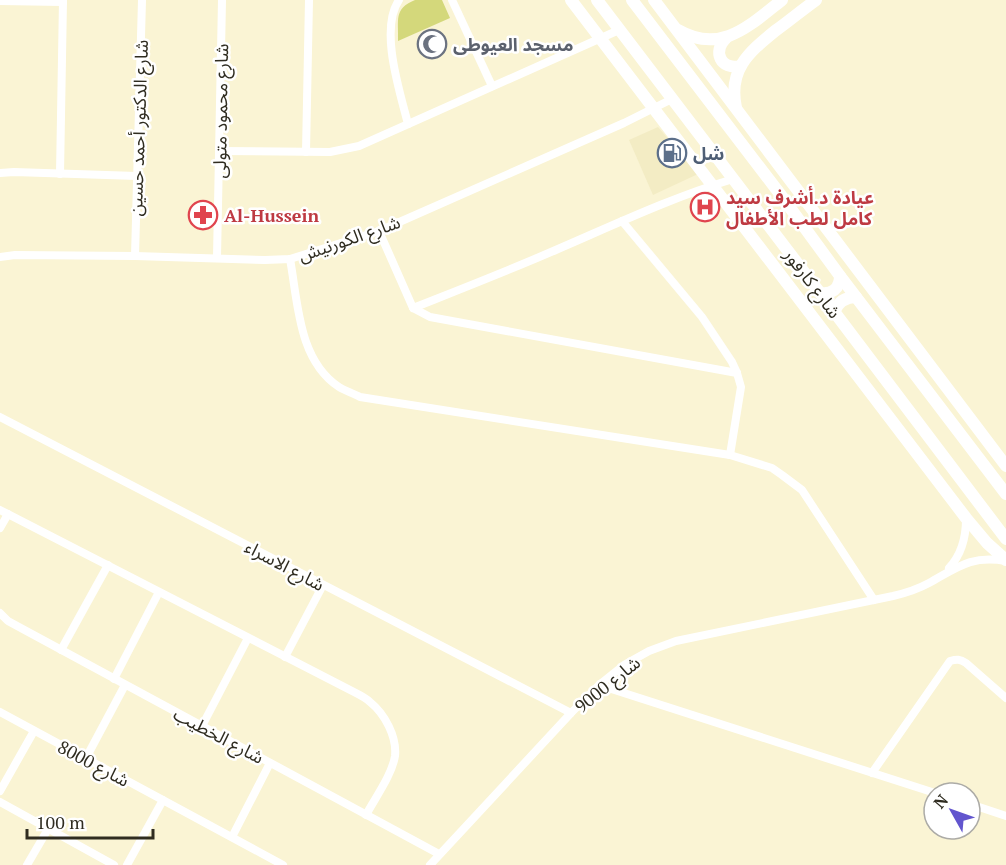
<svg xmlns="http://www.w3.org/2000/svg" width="1006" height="865" font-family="'PT Serif','Noto Sans Arabic',serif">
<rect width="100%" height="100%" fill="#faf4d4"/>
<path fill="#f3ecc4" d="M658,127L698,174L653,195L629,140Z"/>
<path fill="#d4d87b" d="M415,0H442L450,18L398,41C399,20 393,9 415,0Z"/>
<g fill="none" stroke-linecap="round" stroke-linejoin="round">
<g stroke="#fff" stroke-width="8">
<path d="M399,0C379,29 400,92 408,124"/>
<path d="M452,0L492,86"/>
<path d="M0,1L63,2"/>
<path d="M219,151L330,152L359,146L619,30"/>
<path d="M306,152L309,0"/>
<path d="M0,173L14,172L137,176"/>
<path d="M60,174L63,0"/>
<path d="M622,221L702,317L732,362L737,373L741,387L730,455"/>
<path d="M379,231L413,308L430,317L737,373"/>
<path d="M135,256L142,0"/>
<path d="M0,257L15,255L135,256L265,260L290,259L379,231L624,123L672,99"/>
<path d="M217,258L222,0"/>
<path d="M290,259C298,302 298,360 339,387C345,391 353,393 360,397L730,455L772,468L782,475L802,490L874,600"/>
<path d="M413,308C461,289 510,270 558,249C616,224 673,197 733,179"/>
<path d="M0,417L571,713"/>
<path d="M0,510L354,692C360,695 366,698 370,702C385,714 397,737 395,756C392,775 375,798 366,815"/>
<path d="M0,528L8,514"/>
<path d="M949,568C962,554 966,537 966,519"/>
<path d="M0,613L8,621L19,627L439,854"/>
<path d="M61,650L108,565"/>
<path d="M285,657L323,585"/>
<path d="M114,679L159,592"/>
<path d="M599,685L935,793"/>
<path d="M0,712L283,865"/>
<path d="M202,726L248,638"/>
<path d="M86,758L125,685"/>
<path d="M872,773L950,661C957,659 960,659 966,663L1006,698"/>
<path d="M0,791L34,731"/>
<path d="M0,802L114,865"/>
<path d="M970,804L1006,816"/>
<path d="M232,837L270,763"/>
<path d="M27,865L48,829"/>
<path d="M127,865L163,800"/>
<path d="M430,865L571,713L599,685L624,665L649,651L676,641L893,596C906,593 918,589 929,583C958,567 971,555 1006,561"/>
</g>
<g stroke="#fff" stroke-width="12">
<path d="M571,0L966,518L987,543L1006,560"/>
<path d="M597,0L820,293L1006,539"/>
<path d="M632,0L780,194L840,276L1006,494"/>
<path d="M654,0L1006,466"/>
<path d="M678,30C721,55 750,25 782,0"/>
<path d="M726,38C712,52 721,70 740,66"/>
<path d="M736,108C728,70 748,53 775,31C789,21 802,10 816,0"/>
<path d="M820,293C832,295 840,288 840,276"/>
<path d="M834,312C838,302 845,297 856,297"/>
</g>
</g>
<defs>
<g id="mosque-ring" transform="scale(1.5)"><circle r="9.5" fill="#fff" stroke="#6b7280" stroke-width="1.5"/><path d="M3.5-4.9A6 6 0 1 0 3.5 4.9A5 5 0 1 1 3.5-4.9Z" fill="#6b7280"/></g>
<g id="fuel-ring" transform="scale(1.5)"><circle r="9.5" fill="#fff" stroke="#5c6f8a" stroke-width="1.5"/><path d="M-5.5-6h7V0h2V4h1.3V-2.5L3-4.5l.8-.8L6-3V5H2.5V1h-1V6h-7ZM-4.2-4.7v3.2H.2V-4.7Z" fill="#5c6f8a"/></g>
<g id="hospital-ring" transform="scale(1.5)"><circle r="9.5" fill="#fff" stroke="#e0444e" stroke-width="1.5"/><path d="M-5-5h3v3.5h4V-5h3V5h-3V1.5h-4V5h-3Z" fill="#e0444e"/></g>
<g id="pharmacy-ring" transform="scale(1.5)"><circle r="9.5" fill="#fff" stroke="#e0444e" stroke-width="1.5"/><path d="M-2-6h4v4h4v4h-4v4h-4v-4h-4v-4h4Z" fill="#e0444e"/></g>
</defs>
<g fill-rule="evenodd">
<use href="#mosque-ring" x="432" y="44"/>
<use href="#fuel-ring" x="672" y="153"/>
<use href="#hospital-ring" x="705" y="207"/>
<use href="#pharmacy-ring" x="203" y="215"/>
</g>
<g text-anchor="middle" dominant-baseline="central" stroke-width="5" stroke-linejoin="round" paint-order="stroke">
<g font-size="18" font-weight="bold" fill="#5b616d" stroke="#fff" text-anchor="start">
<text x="453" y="44">مسجد العيوطى</text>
</g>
<g font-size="18" fill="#2f2c20" stroke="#fff">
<text transform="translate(220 111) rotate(-89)">شارع محمود متولى</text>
<text transform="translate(138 128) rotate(-88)">شارع الدكتور أحمد حسين</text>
<text transform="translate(349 238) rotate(-19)">شارع الكورنيش</text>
<text transform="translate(813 283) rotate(53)">شارع كارفور</text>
<text transform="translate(285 565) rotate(28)">شارع الاسراء</text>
<text transform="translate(607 684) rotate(-39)">شارع 9000</text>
<text transform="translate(219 735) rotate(28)">شارع الخطيب</text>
<text transform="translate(94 763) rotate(28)">شارع 8000</text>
</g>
<g font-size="18" font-weight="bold" fill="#4e5e75" stroke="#fff" text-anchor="start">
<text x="693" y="153">شل</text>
</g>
<g font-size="18" font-weight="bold" fill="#be3a42" stroke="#fff" text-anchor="start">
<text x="726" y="197">عيادة د.أشرف سيد<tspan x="726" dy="21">كامل لطب الأطفال</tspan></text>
<text x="224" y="215">Al-Hussein</text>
</g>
</g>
<g transform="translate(952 811) rotate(310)"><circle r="28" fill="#ffffff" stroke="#acaba6" stroke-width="1.5"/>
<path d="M0-4.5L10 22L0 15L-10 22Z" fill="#6255ce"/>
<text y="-9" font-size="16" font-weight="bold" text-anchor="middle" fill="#2f2c20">N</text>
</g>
<path d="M27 829v9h126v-9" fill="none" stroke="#2f2c20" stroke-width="3"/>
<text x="36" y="829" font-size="18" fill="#2f2c20" stroke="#ffffff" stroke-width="4.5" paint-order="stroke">100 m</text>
</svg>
